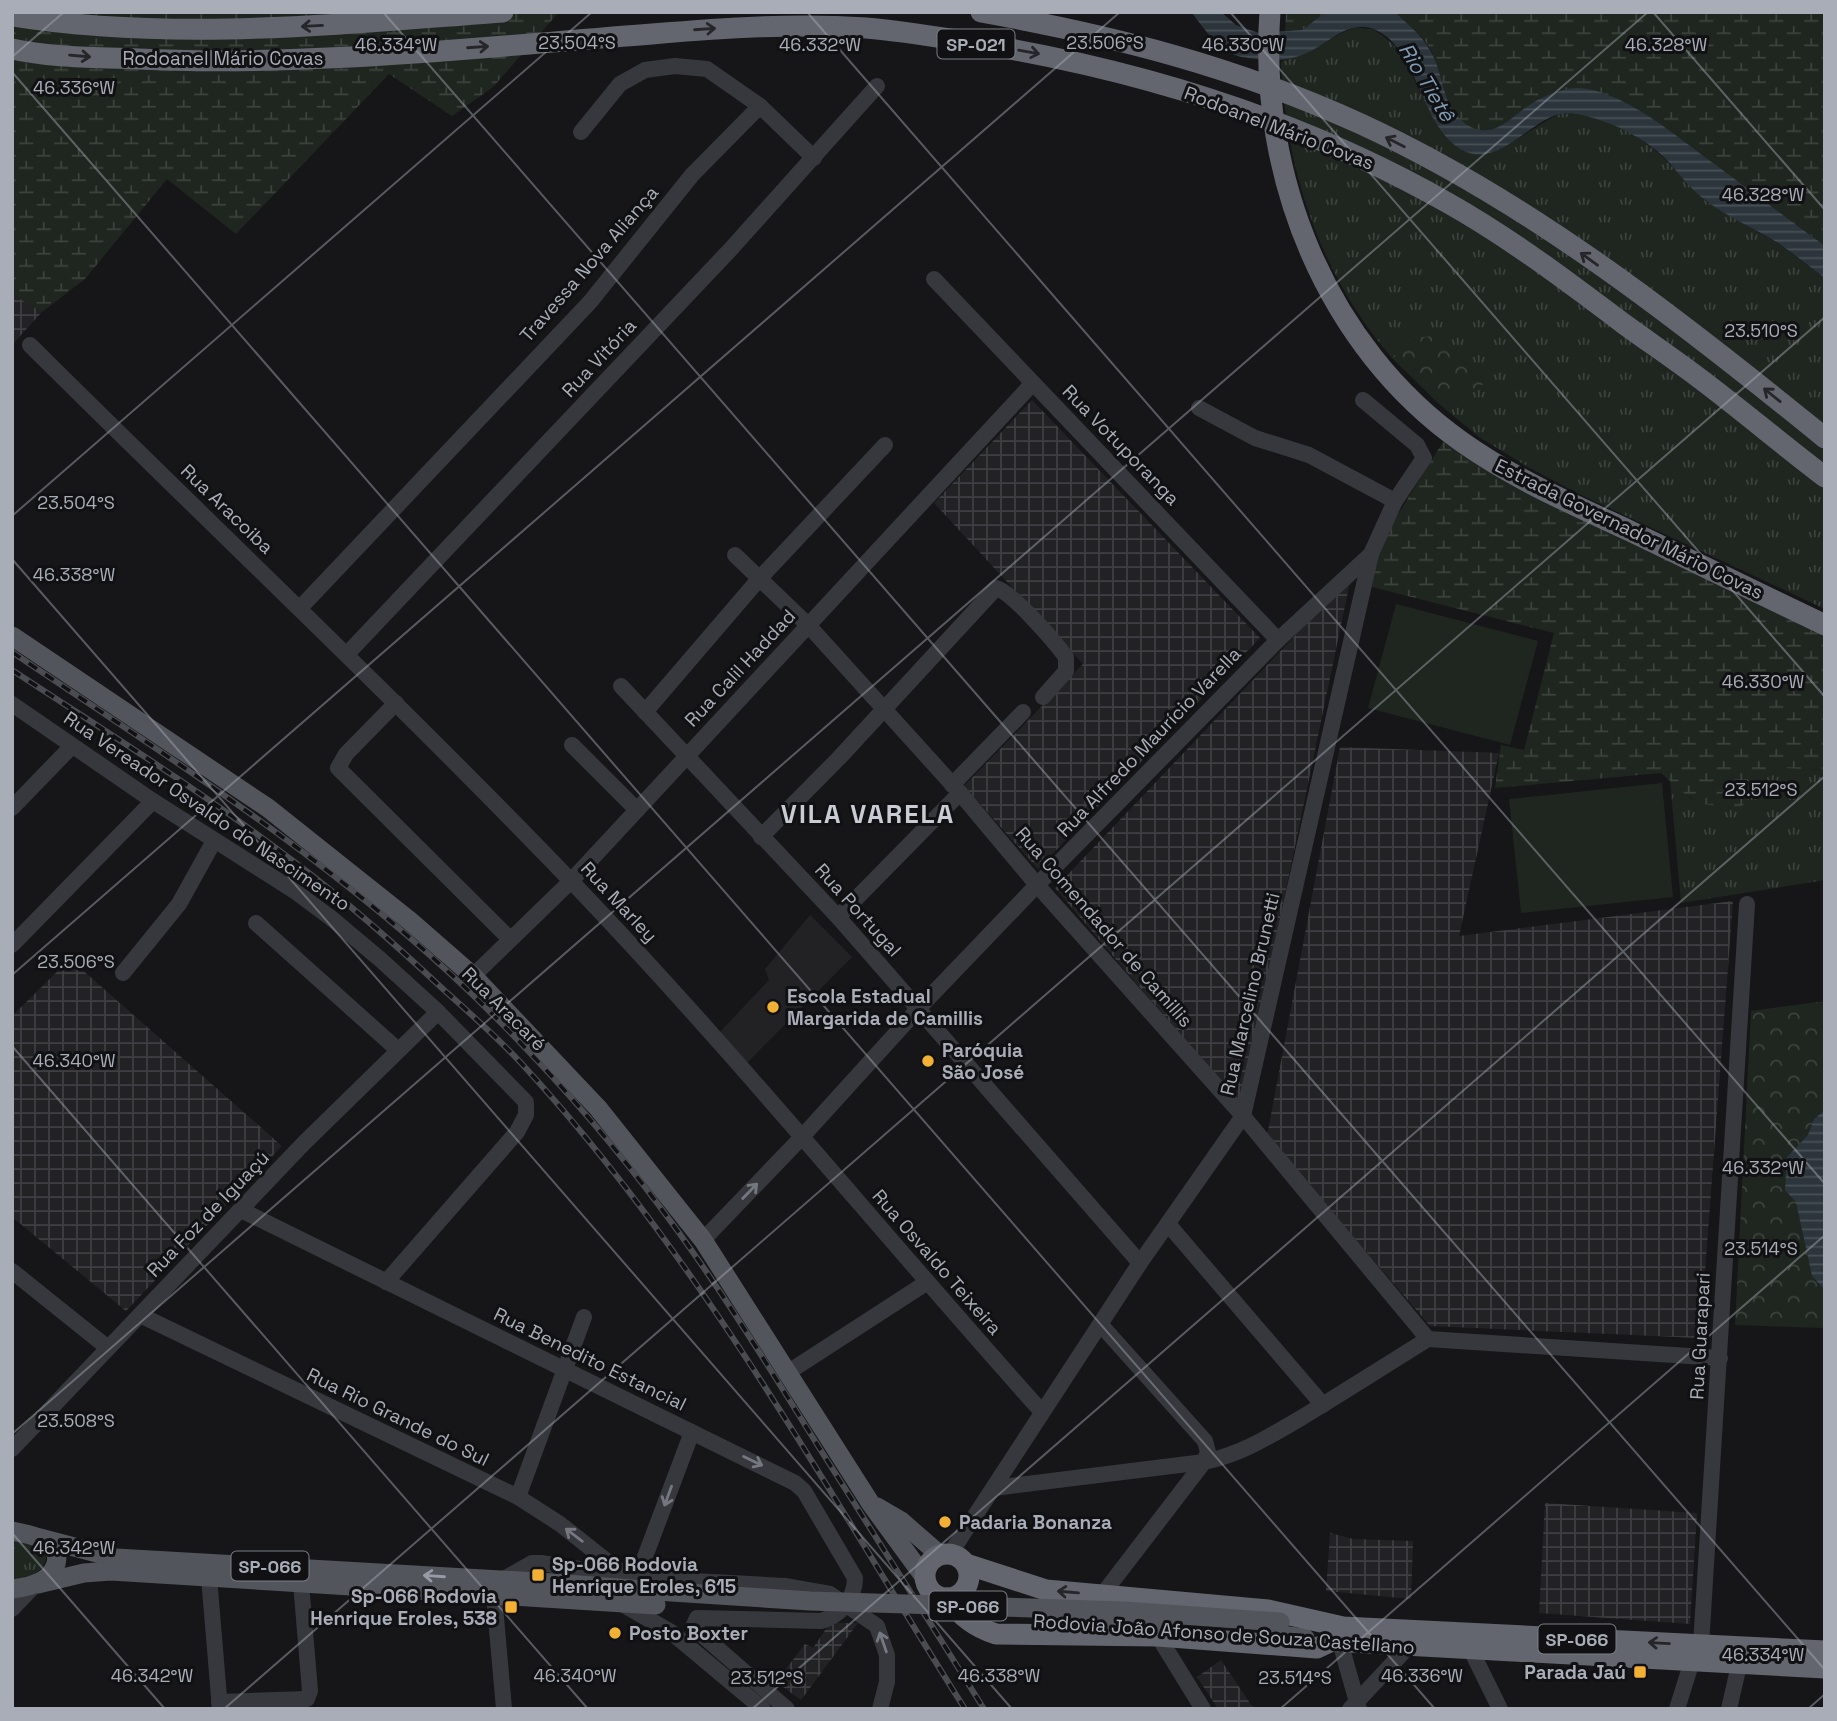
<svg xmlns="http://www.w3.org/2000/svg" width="1837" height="1721" font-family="'Space Grotesk',sans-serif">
<defs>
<pattern id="industrial-grid" width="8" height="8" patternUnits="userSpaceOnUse" patternTransform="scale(1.75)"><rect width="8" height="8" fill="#222225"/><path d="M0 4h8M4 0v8" fill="none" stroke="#3f3f43"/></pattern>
<pattern id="grass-tufts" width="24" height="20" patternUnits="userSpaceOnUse" patternTransform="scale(1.75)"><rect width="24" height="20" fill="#1e261f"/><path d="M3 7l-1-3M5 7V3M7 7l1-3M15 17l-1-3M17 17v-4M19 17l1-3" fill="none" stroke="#3c433d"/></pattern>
<pattern id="forest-crowns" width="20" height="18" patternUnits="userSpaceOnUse" patternTransform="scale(1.75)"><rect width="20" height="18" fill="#1e261f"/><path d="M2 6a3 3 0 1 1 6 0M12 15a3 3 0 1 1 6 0" fill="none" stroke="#3c433d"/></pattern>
<pattern id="wetland-marsh" width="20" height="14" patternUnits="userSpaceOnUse" patternTransform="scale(1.75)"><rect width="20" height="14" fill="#1e261f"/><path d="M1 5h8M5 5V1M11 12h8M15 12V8" fill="none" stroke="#3c433d"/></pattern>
<pattern id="water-rules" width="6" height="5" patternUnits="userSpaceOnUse" patternTransform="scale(1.75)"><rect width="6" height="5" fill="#2c353c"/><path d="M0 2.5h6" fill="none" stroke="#485056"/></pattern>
</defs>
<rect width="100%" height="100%" fill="#161618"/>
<path fill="#222225" d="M810,915L852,957L745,1065L718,1034L769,980L765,969Z"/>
<g fill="url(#industrial-grid)">
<path d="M12,294L42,312L12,345Z"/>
<path d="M1032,400L1260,638L1038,869L964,786L1083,664L934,503Z"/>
<path d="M1351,577L1241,1106L1055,888Z"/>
<path d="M1340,747L1499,753L1459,936L1733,901L1700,1338L1430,1326L1267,1136Z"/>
<path d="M70,959L282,1146L126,1311L12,1217V1016Z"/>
<path d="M1545,1503L1697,1513L1690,1624L1539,1613Z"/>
<path d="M1330,1533L1353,1539L1413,1541L1411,1599L1326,1591Z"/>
<path d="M830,1623H858L801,1700L776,1682L805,1644L813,1648Z"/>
<path d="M1221,1660L1254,1709H1218L1197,1677Z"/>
</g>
<g fill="url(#grass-tufts)">
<path d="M1355,27L1375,30L1393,44L1406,62L1420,92L1506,146L1551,118L1562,113L1584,115L1604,121L1635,135L1662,156L1704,200L1779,244L1825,278V609L1577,493L1528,467L1479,437L1438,403L1494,379L1473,368L1434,337L1412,339L1393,359C1320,276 1286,170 1281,62C1309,53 1328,39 1355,27Z"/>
<path d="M1779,768L1825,770V880L1681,903L1670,780L1691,799L1742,807L1757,785Z"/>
<path d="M12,1539L34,1543L46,1552C48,1572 29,1577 12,1581Z"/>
</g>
<g fill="url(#forest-crowns)">
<path d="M1434,336L1473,368L1487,369L1494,380L1438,403L1393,359L1412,338Z"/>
<path d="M1825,1001V1110L1814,1119L1809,1135L1787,1157L1812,1276L1825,1290V1328L1735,1325L1751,1011Z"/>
</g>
<g fill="url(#wetland-marsh)">
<path d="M12,12H559L493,87L452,116L389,74L236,234L167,179L85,279L42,312L12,294Z"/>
<path d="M1286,12H1326L1302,30L1285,32Z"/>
<path d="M1395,12H1825V246L1763,200L1579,88C1563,91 1546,94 1533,103C1518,112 1509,125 1492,129C1445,139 1445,73 1429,47C1421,34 1406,23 1395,12Z"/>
<path d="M1444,440L1825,634V770L1779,768L1757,785L1742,807C1696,807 1694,802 1661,773L1495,788L1501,745L1524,750L1554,633L1372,587L1378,547Z"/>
</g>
<g fill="#1e261f">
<path d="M1396,604L1538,641L1510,745L1368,708Z"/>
<path d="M1662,783L1673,897L1521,913L1509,799Z"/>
</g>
<g fill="url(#water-rules)">
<path d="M1191,12H1221L1236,25L1259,33L1302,30L1326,12H1395C1406,23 1420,33 1428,47C1446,73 1440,113 1473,128C1498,138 1516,112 1534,102C1546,95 1566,87 1580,88C1626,92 1677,137 1713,163C1751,191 1788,219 1825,246V278C1809,266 1794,254 1778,243C1754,228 1727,217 1705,200C1690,189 1678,172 1665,158C1644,138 1614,123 1586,116C1579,114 1567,112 1560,114C1526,122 1494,175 1456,146C1420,119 1417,49 1376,30C1348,17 1327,46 1304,54C1287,61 1274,61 1257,59C1247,58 1236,57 1227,51C1213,43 1201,24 1191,12Z"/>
<path d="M1825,1110V1290L1812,1276L1796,1202L1785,1190L1787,1157L1808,1135L1814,1119Z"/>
</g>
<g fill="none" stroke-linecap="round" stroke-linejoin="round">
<g stroke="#37383d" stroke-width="16">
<path d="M760,106L814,158"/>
<path d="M934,279L1278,640"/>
<path d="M30,345C210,524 395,698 571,881C735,1052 884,1236 1042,1412"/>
<path d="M1199,408L1255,438L1309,455L1395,501"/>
<path d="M735,555L809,626L960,793L1037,885L1243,1116L1428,1339"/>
<path d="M300,608L590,302L692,175L760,106L707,69L675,66L645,70L620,84L581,132"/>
<path d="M347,654L729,251L877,86"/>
<path d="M621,686L838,917L1140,1263"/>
<path d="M396,703L346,754L338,768L510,939"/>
<path d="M12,704L153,801L296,892L331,918L381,960L438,1012L526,1102V1115L517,1132L386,1282"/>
<path d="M645,712L760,578L885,445"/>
<path d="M572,745L637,810"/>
<path d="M952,785L1023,712"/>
<path d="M12,808L72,746"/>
<path d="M761,837L839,758L996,588C1012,592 1055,642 1066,657V671L1043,697"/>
<path d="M838,917L960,793"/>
<path d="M256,923L398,1050"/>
<path d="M12,945L153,801"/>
<path d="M123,973L179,904L214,841"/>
<path d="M473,976L571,881L637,810L1033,383"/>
<path d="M241,1210L795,1483L804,1491L855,1578C855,1598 840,1616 821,1621L697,1618L693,1627L787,1709"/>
<path d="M1168,1224L1323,1405"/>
<path d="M703,1240L801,1138L918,1009L1037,885L1278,640L1371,554"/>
<path d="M12,1271L108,1348"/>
<path d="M140,1315L518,1497L560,1524L627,1577"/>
<path d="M1101,1325L1205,1441L1208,1452L1204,1462L1102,1595"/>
<path d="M1428,1339L1720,1358"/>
<path d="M787,1373L926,1283"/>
<path d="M12,1449L304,1143L438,1012"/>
<path d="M994,1488L1204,1462C1242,1454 1268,1437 1301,1418C1344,1392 1386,1365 1428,1339"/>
<path d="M518,1497L584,1317"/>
<path d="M950,1554L1140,1263L1243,1116L1371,554L1395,501L1424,458L1417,445L1363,400"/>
<path d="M209,1577L220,1709"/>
<path d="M637,1578L692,1432"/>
<path d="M502,1580L532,1563H541L637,1578L785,1586L830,1594L877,1626L887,1655V1682L880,1709"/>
<path d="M494,1595L504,1709"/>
<path d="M622,1604L671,1632L763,1709"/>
<path d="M12,1609L34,1586"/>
<path d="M1158,1636L1203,1709"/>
<path d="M1340,1642L1359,1709"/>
<path d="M1701,1645L1747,904"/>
<path d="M1471,1650L1500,1709"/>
<path d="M219,1702L307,1699L310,1691L301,1583"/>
<path d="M1350,1709L1409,1646"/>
<path d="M1677,1709L1692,1661"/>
<path d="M1729,1709L1739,1665"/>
</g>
<g stroke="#53555c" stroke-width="19">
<path d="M12,636L268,808L410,921L473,976L598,1108L703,1240L871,1504L925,1578"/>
<path d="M877,1507L901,1521L940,1555"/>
<path d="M12,1531C32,1535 48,1537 57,1556C57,1580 31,1587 12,1589"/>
<path d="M40,1538L116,1558L554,1583L656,1591"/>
<path d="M38,1584L84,1573L111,1571L656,1605"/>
<path d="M1272,1634L1305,1638"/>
</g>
<g stroke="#63666e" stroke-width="21">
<path d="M1270,12C1258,175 1326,346 1462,442C1514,479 1572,504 1630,531C1695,562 1760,594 1825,625"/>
<path d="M12,16C174,42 340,24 503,12"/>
<circle cx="947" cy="1576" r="22"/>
<path d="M966,1564L1046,1590L1268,1610L1343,1627L1825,1651"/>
<path d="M947,1598C961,1616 974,1627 996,1634L1158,1636L1317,1648L1332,1641L1825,1668"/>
</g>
<g stroke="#4a4c52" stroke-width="6">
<g id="rail">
<path d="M12,652C184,768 361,878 506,1028C562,1085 615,1146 663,1211C720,1287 770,1369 820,1449C875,1536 930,1622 984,1709"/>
<path d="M12,670C108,733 206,794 297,864C349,903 397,946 444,990C471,1014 498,1038 522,1064C700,1257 826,1489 965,1709"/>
</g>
</g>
<use href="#rail" stroke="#111113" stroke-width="3.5" stroke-dasharray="10" stroke-linecap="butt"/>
<g stroke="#53555c" stroke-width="19">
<path d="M656,1591L810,1601L1125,1611L1280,1622"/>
<path d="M1084,1623L1169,1627"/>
</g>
<g stroke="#63666e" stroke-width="21">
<path d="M981,12C1115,36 1236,67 1361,124C1530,202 1681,321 1825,438"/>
<path d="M12,49C53,58 97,57 138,59C309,67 482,47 652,34C723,28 795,23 866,28C904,31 943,38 981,44C1144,71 1304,121 1448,203C1510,238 1567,281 1624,324C1650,343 1677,361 1703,381C1744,412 1784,446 1825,477"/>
</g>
</g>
<defs><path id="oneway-shaft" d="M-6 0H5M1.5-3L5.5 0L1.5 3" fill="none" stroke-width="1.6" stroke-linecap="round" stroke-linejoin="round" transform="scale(1.75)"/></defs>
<g stroke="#26262a">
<use href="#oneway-shaft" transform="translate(312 26) rotate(177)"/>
<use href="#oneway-shaft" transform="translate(705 29) rotate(-4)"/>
<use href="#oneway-shaft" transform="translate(478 47) rotate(-4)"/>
<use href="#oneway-shaft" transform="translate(1029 52) rotate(10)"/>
<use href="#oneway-shaft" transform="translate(80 56) rotate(5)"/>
<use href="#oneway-shaft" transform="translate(1395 142) rotate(-153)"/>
<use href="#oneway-shaft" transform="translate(1589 259) rotate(-144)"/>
<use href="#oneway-shaft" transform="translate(1772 395) rotate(-141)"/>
<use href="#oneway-shaft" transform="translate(1068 1592) rotate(-175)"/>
<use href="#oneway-shaft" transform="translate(1659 1643) rotate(-177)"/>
</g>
<g stroke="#757881">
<use href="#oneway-shaft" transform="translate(750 1191) rotate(-46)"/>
<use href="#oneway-shaft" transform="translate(753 1461) rotate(26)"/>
<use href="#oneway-shaft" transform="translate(668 1496) rotate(110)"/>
<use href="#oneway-shaft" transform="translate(574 1535) rotate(-143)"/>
<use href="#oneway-shaft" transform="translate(883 1642) rotate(-109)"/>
</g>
<use stroke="#979ba6" href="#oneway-shaft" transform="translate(434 1576) rotate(-176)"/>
<path fill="none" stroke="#a8adb8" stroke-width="2" stroke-opacity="0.45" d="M383,12L1825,1670M807,12L1825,1184M1230,12L1825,697M1653,12L1825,210M12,57L64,12M12,72L1435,1709M12,516L592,12M12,559L1012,1709M12,975L1120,12M12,1046L588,1709M12,1434L1648,12M12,1533L165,1709M224,1709L1825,317M752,1709L1825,776M1280,1709L1825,1235M1808,1709L1825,1694"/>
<g fill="#f2b134" stroke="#111113" stroke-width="2.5">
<circle cx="773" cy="1007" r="7"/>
<circle cx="928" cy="1061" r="7"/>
<circle cx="945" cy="1522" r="7"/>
<rect x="531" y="1568" width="14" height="14" rx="3.5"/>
<rect x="504" y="1600" width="14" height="14" rx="3.5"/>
<circle cx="615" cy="1633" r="7"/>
<rect x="1633" y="1665" width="14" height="14" rx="3.5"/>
</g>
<g text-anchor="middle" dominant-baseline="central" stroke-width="6" stroke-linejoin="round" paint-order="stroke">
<g fill="#111113" stroke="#7b7e86" stroke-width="2">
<rect x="937.5" y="29.5" width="77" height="29" rx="5"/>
<rect x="231.5" y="1551.5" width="77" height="29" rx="5"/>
<rect x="929.5" y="1591.5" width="77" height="29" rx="5"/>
<rect x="1538.5" y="1624.5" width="77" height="29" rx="5"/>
</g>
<g font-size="18" font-weight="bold" fill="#a8adb8">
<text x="976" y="44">SP-021</text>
<text x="270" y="1566">SP-066</text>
<text x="968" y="1606">SP-066</text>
<text x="1577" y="1639">SP-066</text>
</g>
<g font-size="19" fill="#a8adb8" stroke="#111113">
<text x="223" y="58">Rodoanel Mário Covas</text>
<text transform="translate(1279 128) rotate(21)">Rodoanel Mário Covas</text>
<text transform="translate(589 264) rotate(-49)">Travessa Nova Aliança</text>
<text transform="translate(599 358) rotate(-47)">Rua Vitória</text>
<text transform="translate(1121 445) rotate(46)">Rua Votuporanga</text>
<text transform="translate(227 509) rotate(44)">Rua Aracoiba</text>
<text transform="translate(1629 529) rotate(26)">Estrada Governador Mário Covas</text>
<text transform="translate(740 668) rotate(-47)">Rua Calil Haddad</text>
<text transform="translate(1149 742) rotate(-46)">Rua Alfredo Maurício Varella</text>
<text transform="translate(207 811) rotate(34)">Rua Vereador Osvaldo do Nascimento</text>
<text transform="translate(619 902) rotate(47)">Rua Marley</text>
<text transform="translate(858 910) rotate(48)">Rua Portugal</text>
<text transform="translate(1104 927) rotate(49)">Rua Comendador de Camillis</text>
<text transform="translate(1250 994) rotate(-77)">Rua Marcelino Brunetti</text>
<text transform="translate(504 1009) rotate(45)">Rua Aracaré</text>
<text transform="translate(208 1214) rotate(-46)">Rua Foz de Iguaçú</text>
<text transform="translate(937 1262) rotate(49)">Rua Osvaldo Teixeira</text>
<text transform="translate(1700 1336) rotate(-87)">Rua Guarapari</text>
<text transform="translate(590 1359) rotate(26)">Rua Benedito Estancial</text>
<text transform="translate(398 1417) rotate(26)">Rua Rio Grande do Sul</text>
<text transform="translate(1224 1634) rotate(4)">Rodovia João Afonso de Souza Castellano</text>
</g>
<g font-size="19" font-weight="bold" fill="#a8adb8" stroke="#111113" text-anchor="start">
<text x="787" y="996">Escola Estadual<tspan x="787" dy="22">Margarida de Camillis</tspan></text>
<text x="942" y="1050">Paróquia<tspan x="942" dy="22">São José</tspan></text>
<text x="959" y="1522">Padaria Bonanza</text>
<text x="552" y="1564">Sp-066 Rodovia<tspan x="552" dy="22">Henrique Eroles, 615</tspan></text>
<text x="497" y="1596" text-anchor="end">Sp-066 Rodovia<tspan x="497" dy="22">Henrique Eroles, 538</tspan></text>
<text x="629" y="1633">Posto Boxter</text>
<text x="1626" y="1672" text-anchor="end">Parada Jaú</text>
</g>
<g font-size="21" font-style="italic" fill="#7f9bb3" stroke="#111113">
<text transform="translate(1427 82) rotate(59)">Rio Tietê</text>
</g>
<g font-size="26" font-weight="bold" letter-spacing="2" fill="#c9ccd4" stroke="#111113">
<text x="868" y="814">VILA VARELA</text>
</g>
</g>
<g font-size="18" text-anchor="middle" fill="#a8adb8" stroke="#111113" stroke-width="6" stroke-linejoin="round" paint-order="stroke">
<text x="577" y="49">23.504°S</text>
<text x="1105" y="49">23.506°S</text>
<text x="820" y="51">46.332°W</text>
<text x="1243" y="51">46.330°W</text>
<text x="1666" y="51">46.328°W</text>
<text x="396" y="51">46.334°W</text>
<text x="74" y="94">46.336°W</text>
<text x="1763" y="201">46.328°W</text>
<text x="1761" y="337">23.510°S</text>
<text x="76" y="509">23.504°S</text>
<text x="74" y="581">46.338°W</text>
<text x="1763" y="688">46.330°W</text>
<text x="1761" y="796">23.512°S</text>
<text x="76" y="968">23.506°S</text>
<text x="74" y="1067">46.340°W</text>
<text x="1763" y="1174">46.332°W</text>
<text x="1761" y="1255">23.514°S</text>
<text x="76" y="1427">23.508°S</text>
<text x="74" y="1554">46.342°W</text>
<text x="1763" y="1661">46.334°W</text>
<text x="152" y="1682">46.342°W</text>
<text x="575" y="1682">46.340°W</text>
<text x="999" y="1682">46.338°W</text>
<text x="1422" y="1682">46.336°W</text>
<text x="767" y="1684">23.512°S</text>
<text x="1295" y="1684">23.514°S</text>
</g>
<rect width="1837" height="1721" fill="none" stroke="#a8adb8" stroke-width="28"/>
</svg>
